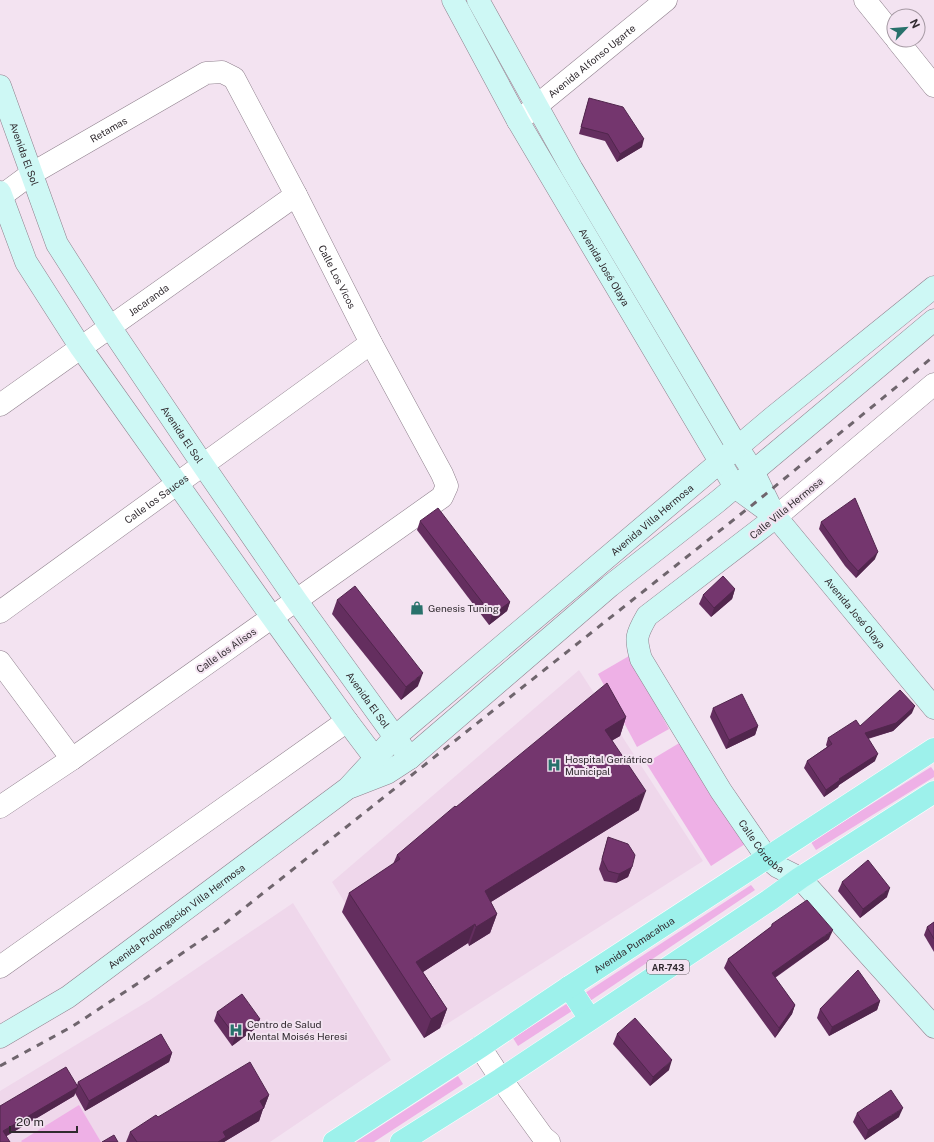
<svg xmlns="http://www.w3.org/2000/svg" width="934" height="1142" font-family="'Public Sans',sans-serif">
<rect width="100%" height="100%" fill="#f3e3f1"/>
<g fill="#efd7eb">
<path d="M579,670L703,861L428,1036L332,882Z"/>
<path d="M293,903L391,1060L270,1142H0V1091L150,1000Z"/>
</g>
<g fill="#eeb0e6">
<path d="M629,656L669,729L637,747L598,674Z"/>
<path d="M681,742L745,844L711,866L646,763Z"/>
<path d="M931,767L934,771V777L816,850L811,842Z"/>
<path d="M751,885L755,890L590,1001L585,993Z"/>
<path d="M568,1003L572,1011L518,1046L513,1038Z"/>
<path d="M458,1076L463,1084L374,1142H356Z"/>
<path d="M79,1105L101,1142H22L21,1141Z"/>
</g>
<g fill="none" stroke-linecap="round" stroke-linejoin="round">
<g stroke="#8f808d" stroke-width="23">
<g id="street">
<path d="M865,0L894,36"/>
<path d="M897,40L934,86"/>
<path id="s1" d="M518,121L666,0"/>
<path id="s2" d="M0,197L31,174L206,73L222,72L234,78L296,195L371,343L442,474L447,486L442,497L72,759L0,807"/>
<path id="s3" d="M0,405L296,195"/>
<path d="M776,517L934,384"/>
<path id="s4" d="M0,612L371,343"/>
<path d="M0,662L72,759"/>
<path d="M0,967L347,721"/>
<path d="M480,1047L501,1079L543,1137L549,1142"/>
</g>
</g>
<g stroke="#8f808d" stroke-width="23">
<g id="secondary">
<path id="s5" d="M453,0L518,121L735,487L776,517L934,708"/>
<path d="M478,0L572,169L738,448L753,471L774,514"/>
<path id="s6" d="M0,86L57,244L110,327L203,465L296,600L410,758"/>
<path d="M0,192L26,262L81,348L272,617L347,721L384,770"/>
<path id="s7" d="M776,517L647,616C636,635 635,638 641,659L721,791L767,858L778,867L800,878L934,1027"/>
<path d="M351,787L387,773L410,758L610,586L717,502L934,320"/>
<path id="s8" d="M0,1037L68,997L348,788L395,737L416,719L772,418L934,287"/>
</g>
</g>
<g stroke="#fff" stroke-width="23">
<g id="primary">
<path d="M569,987L590,1019"/>
<path id="s9" d="M334,1142L480,1047L569,987L934,749"/>
<path d="M401,1142L501,1079L771,899L800,878L934,792"/>
</g>
</g>
<use href="#street" stroke="#fff" stroke-width="22"/>
<use href="#secondary" stroke="#cef8f5" stroke-width="22"/>
<use href="#primary" stroke="#9df1eb" stroke-width="22"/>
<path stroke="#6f656d" stroke-width="3" stroke-dasharray="7 7" stroke-linecap="butt" d="M0,1066L73,1026L146,978L219,928L756,502L934,356"/>
</g>
<g fill="#642e5f">
<path d="M589,98L642,147L617,162L605,141L579,134Z"/>
<path d="M420,521L510,602L507,611L489,625L417,530Z"/>
<path d="M821,522L875,559L856,578L845,566L819,529Z"/>
<path d="M735,589L732,599L711,617L699,604L703,595Z"/>
<path d="M337,600L418,686L401,700L332,614Z"/>
<path d="M713,708L758,726L755,735L726,749L710,717Z"/>
<path d="M912,713L893,731L868,739L875,761L839,785L838,787L824,797L804,768L807,761L827,747L826,745L828,738L860,726Z"/>
<path d="M626,717L620,736L612,740L639,810L491,902L497,914L490,933L469,946L468,943L423,972L447,1009L440,1028L424,1038L342,912L349,893L393,864L397,855L456,807Z"/>
<path d="M608,837L632,867L628,877L616,883L604,881L599,869Z"/>
<path d="M842,882L887,897L860,918L838,891Z"/>
<path d="M934,922V952L924,935L927,927Z"/>
<path d="M772,924L829,939L775,978L795,1005L792,1014L775,1038L724,968L728,959L771,927Z"/>
<path d="M880,1001L877,1010L829,1036L817,1018L820,1009Z"/>
<path d="M217,1012L260,1019L256,1028L232,1046L214,1021Z"/>
<path d="M617,1034L669,1070L650,1086L613,1044Z"/>
<path d="M172,1053L169,1062L85,1111L75,1093L74,1096L6,1136L0,1142V1106L77,1085L78,1082Z"/>
<path d="M269,1095L264,1108L263,1109L259,1121L224,1142H126L130,1132L158,1117Z"/>
<path d="M857,1113L899,1117L865,1140L853,1122Z"/>
</g>
<g fill="#51264d">
<path d="M644,139L642,147L617,162L620,154Z"/>
<path d="M878,552L875,559L856,578L858,571Z"/>
<path d="M735,589L732,599L711,617L714,608Z"/>
<path d="M510,602L507,611L489,625L492,615Z"/>
<path d="M423,673L418,686L401,700L406,687Z"/>
<path d="M915,706L912,713L893,731L862,740L865,733Z"/>
<path d="M626,717L620,736L598,749L605,730Z"/>
<path d="M758,726L755,735L726,749L729,740Z"/>
<path d="M878,754L875,761L839,785L838,787L824,797L826,790L839,779Z"/>
<path d="M646,791L639,810L478,910L485,891Z"/>
<path d="M632,867L628,877L616,883L619,874Z"/>
<path d="M890,888L887,897L860,918L863,909Z"/>
<path d="M497,914L490,933L469,946L476,927Z"/>
<path d="M475,924L468,943L409,981L416,962Z"/>
<path d="M833,930L829,939L768,982L772,973Z"/>
<path d="M880,1001L877,1010L829,1036L832,1027Z"/>
<path d="M795,1005L792,1014L775,1038L779,1028Z"/>
<path d="M447,1009L440,1028L424,1038L431,1019Z"/>
<path d="M260,1019L256,1028L232,1046L235,1036Z"/>
<path d="M172,1053L169,1062L85,1111L89,1101Z"/>
<path d="M672,1060L669,1070L650,1086L653,1077Z"/>
<path d="M78,1087L74,1096L0,1140L3,1131Z"/>
<path d="M269,1095L264,1108L263,1109L259,1121L224,1142H218L223,1132L260,1101Z"/>
<path d="M903,1108L899,1117L865,1140L868,1130Z"/>
</g>
<g fill="#74366e" stroke="#51264d">
<path d="M589,98L623,107L644,139L620,154L608,134L581,127Z"/>
<path d="M855,498L878,552L858,571L848,560L821,522Z"/>
<path d="M438,508L510,602L492,615L420,521Z"/>
<path d="M723,576L735,589L714,608L703,595Z"/>
<path d="M355,586L423,673L406,687L337,600Z"/>
<path d="M607,683L626,717L605,730L646,791L485,891L497,914L476,927L475,924L416,962L447,1009L431,1019L349,893L400,859L397,855L455,806L456,807Z"/>
<path d="M900,690L915,706L896,723L865,733L878,754L839,779L840,780L826,790L807,761L832,744L828,738L856,720L860,726Z"/>
<path d="M742,694L758,726L729,740L713,708Z"/>
<path d="M608,837L628,844L635,855L632,867L619,874L608,871L602,859Z"/>
<path d="M868,860L890,888L863,909L842,882Z"/>
<path d="M807,900L833,930L772,973L795,1005L779,1028L728,959L772,926V924Z"/>
<path d="M934,922V939L927,927Z"/>
<path d="M858,970L880,1001L832,1027L820,1009Z"/>
<path d="M242,994L260,1019L235,1036L217,1012Z"/>
<path d="M635,1018L672,1060L653,1077L617,1034Z"/>
<path d="M161,1034L172,1053L89,1101L78,1082Z"/>
<path d="M250,1062L269,1095L260,1101L264,1108L223,1132L226,1137L218,1142H137L130,1132L156,1115L158,1117Z"/>
<path d="M66,1067L78,1087L3,1131L10,1142H0V1106Z"/>
<path d="M891,1090L903,1108L868,1130L857,1113Z"/>
<path d="M114,1135L118,1142H102Z"/>
</g>
<defs>
<g id="shop-bare" transform="scale(1.08)"><path d="M-5-2.5h2.3a2.7 3.5 0 0 1 5.4 0H5L5.5 6h-11ZM-1.5-2.5h3a1.5 2.3 0 0 0-3 0Z" fill="#28716b" stroke="#f3e3f1" stroke-width="2.5" paint-order="stroke"/></g>
<g id="hospital-bare" transform="scale(1.08)"><path d="M-5-5h3v3.5h4V-5h3V5h-3V1.5h-4V5h-3Z" fill="#28716b" stroke="#f3e3f1" stroke-width="2.5" paint-order="stroke"/></g>
</defs>
<g fill-rule="evenodd">
<use href="#shop-bare" x="417" y="608"/>
<use href="#hospital-bare" x="554" y="765"/>
<use href="#hospital-bare" x="236" y="1030"/>
</g>
<g text-anchor="middle" dominant-baseline="central" stroke-width="4" stroke-linejoin="round" paint-order="stroke">
<rect fill="#f3e3f1" stroke="#6a6269" stroke-width="1" x="647" y="960" width="42" height="14" rx="3"/>
<g font-size="9" font-weight="bold" fill="#302a2f">
<text x="668" y="967">AR-743</text>
</g>
<g font-size="10" fill="#302a2f" stroke="#f3e3f1">
<text stroke="none"><textPath href="#s1" startOffset="95">Avenida Alfonso Ugarte</textPath></text>
<text stroke="none"><textPath href="#s2" startOffset="128">Retamas</textPath></text>
<text stroke="none"><textPath href="#s6" startOffset="72">Avenida El Sol</textPath></text>
<text stroke="none"><textPath href="#s5" startOffset="307">Avenida José Olaya</textPath></text>
<text stroke="none"><textPath href="#s2" startOffset="494">Calle Los Vicos</textPath></text>
<text stroke="none"><textPath href="#s3" startOffset="182">Jacaranda</textPath></text>
<text stroke="none"><textPath href="#s6" startOffset="396">Avenida El Sol</textPath></text>
<text stroke="none"><textPath href="#s4" startOffset="193">Calle los Sauces</textPath></text>
<text transform="translate(786 508) rotate(-39)">Calle Villa Hermosa</text>
<text stroke="none"><textPath href="#s8" startOffset="834">Avenida Villa Hermosa</textPath></text>
<text stroke="none"><textPath href="#s5" startOffset="738">Avenida José Olaya</textPath></text>
<text transform="translate(226 650) rotate(-35)">Calle los Alisos</text>
<text stroke="none"><textPath href="#s6" startOffset="720">Avenida El Sol</textPath></text>
<text stroke="none"><textPath href="#s7" startOffset="431">Calle Córdoba</textPath></text>
<text stroke="none"><textPath href="#s8" startOffset="214">Avenida Prolongación Villa Hermosa</textPath></text>
<text stroke="none"><textPath href="#s9" startOffset="359">Avenida Pumacahua</textPath></text>
</g>
<g font-size="10" fill="#302a2f" stroke="#f3e3f1" text-anchor="start">
<text x="428" y="608">Genesis Tuning</text>
<text x="565" y="759">Hospital Geriátrico<tspan x="565" dy="12">Municipal</tspan></text>
<text x="247" y="1024">Centro de Salud<tspan x="247" dy="12">Mental Moisés Heresi</tspan></text>
</g>
</g>
<g transform="translate(906 28) rotate(64)"><circle r="19" fill="#f3e3f1" stroke="#a599a3"/>
<path d="M0-3L7 15L0 10L-7 15Z" fill="#28716b"/>
<text y="-6" font-size="11" font-weight="bold" text-anchor="middle" fill="#302a2f">N</text>
</g>
<path d="M10 1126v6h67v-6" fill="none" stroke="#302a2f" stroke-width="2"/>
<text x="16" y="1126" font-size="12" fill="#302a2f" stroke="#f3e3f1" stroke-width="3" paint-order="stroke">20 m</text>
</svg>
